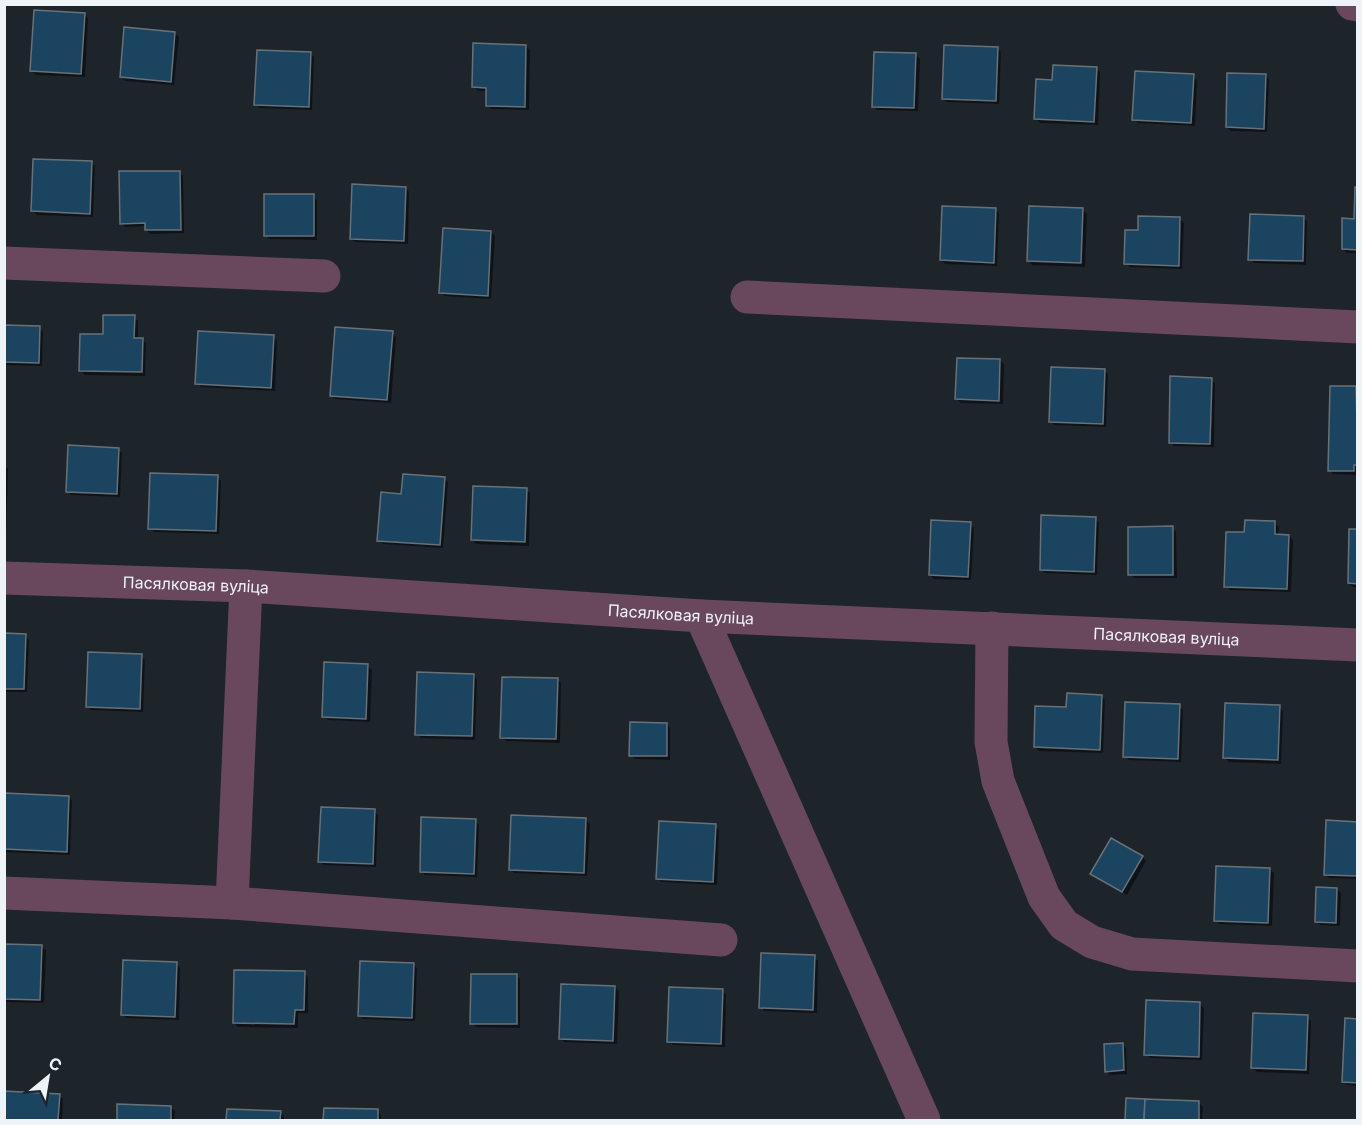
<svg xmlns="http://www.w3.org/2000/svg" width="1362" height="1125" font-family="Inter,sans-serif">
<rect width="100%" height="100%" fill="#1d252b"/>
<g fill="#0007">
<path d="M84,14L88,18L85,77L36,75L32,71Z"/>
<path d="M175,33L179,37L174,85L125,81L121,77Z"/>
<path d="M526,46L530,50L529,110L491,109L487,105L488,91H478L474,87Z"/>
<path d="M997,48L1001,52L999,104L947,102L943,99Z"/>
<path d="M310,53L314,57L312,110L260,108L256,104Z"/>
<path d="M916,55L920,59L918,111L877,110L873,106Z"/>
<path d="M1096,68L1100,72L1098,125L1040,123L1036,119L1054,81Z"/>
<path d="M1265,75L1269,79L1267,132L1231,131L1227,127Z"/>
<path d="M1193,76L1197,80L1195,126L1138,123L1134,119Z"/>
<path d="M91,162L95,166L93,217L37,215L33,211Z"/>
<path d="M179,172L183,176L184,233L150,234L146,230V226L125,227L121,223Z"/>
<path d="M406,188L409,192L408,244L355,242L351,239Z"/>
<path d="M1358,189V253H1347L1343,249L1356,220Z"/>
<path d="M313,196L317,200V240L269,239L265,235Z"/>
<path d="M995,209L999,213L997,266L945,264L941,260Z"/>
<path d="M1083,210L1087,214L1085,267L1032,265L1029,261Z"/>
<path d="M1303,217L1307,221L1306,265L1254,263L1250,259Z"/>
<path d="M1180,219L1184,223L1182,269L1130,267L1126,263L1139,232Z"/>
<path d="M491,232L495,236L491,299L445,296L441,293Z"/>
<path d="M134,317L138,321V339H142L146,343L145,376L85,375L81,371L104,336Z"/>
<path d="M4,327L39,328L43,332L42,366L4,365Z"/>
<path d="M392,333L396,337L391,403L335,399L331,395Z"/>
<path d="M274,337L277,341L275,391L201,387L197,383Z"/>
<path d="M1000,360L1004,364L1003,404L961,403L957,399Z"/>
<path d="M1104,370L1108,374L1106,427L1054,425L1050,421Z"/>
<path d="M1211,379L1215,383L1214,447L1174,446L1170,442Z"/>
<path d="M1355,388L1358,390L1357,475L1333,474L1329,470Z"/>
<path d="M118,449L122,453L120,497L71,495L67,491Z"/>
<path d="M4,466L8,469L6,535H4Z"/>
<path d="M217,477L221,481L219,534L154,532L150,528Z"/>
<path d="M444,478L448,482L443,548L383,544L379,540L403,495Z"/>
<path d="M526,489L530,493L529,546L476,544L472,540Z"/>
<path d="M1095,519L1099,523L1097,575L1045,573L1041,570Z"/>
<path d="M1275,523L1279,527L1278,536H1289L1293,540L1291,592L1230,590L1226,586L1246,534Z"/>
<path d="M970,524L974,528L971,580L934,579L930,575Z"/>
<path d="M1172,528L1176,532L1177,578H1134L1130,574Z"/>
<path d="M1358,530V587H1353L1349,583Z"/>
<path d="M4,635L25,636L29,640L27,692H4Z"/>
<path d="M141,656L145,660L143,712L91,710L87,706Z"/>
<path d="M368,666L372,670L370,722L328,720L324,716Z"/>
<path d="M473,675L477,679L475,740L421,738L417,734Z"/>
<path d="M557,679L561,683L560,743L506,741L502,737Z"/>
<path d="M1101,696L1105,700L1103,753L1039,751L1035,747L1067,709Z"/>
<path d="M1179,706L1183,710L1181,762L1129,760L1125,756Z"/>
<path d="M1279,707L1283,711L1281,764L1229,762L1225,758Z"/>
<path d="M667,724L670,728V760L635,759L631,755Z"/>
<path d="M4,794L69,797L72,801L70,855L4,852Z"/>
<path d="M374,811L378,815L376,867L324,865L320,862Z"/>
<path d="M586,820L590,824L587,876L514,873L510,869Z"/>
<path d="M475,821L479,825L477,877L425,875L421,871Z"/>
<path d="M1358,823V879L1329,878L1325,874Z"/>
<path d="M715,826L719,830L717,885L662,882L658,879Z"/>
<path d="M1142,857L1146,861L1127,895L1096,877Z"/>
<path d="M1270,869L1274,873L1272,926L1219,924L1216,920Z"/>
<path d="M1337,889L1341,893L1340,926L1320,925L1316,921Z"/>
<path d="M4,945L42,947L46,950L44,1003L4,1002Z"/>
<path d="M814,957L818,961L817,1013L764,1011L760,1007Z"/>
<path d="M177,964L180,968L179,1020L126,1018L123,1014Z"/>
<path d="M413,965L417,968L415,1021L363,1019L359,1015Z"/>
<path d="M304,973L308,977V1013H298V1028L238,1027L234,1023Z"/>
<path d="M516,975L520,979V1028L476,1027L472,1023Z"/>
<path d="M615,987L619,991L617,1044L564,1042L560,1038Z"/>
<path d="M722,990L726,994L725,1047L673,1045L669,1041Z"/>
<path d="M1200,1004L1204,1008L1202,1060L1150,1058L1146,1054Z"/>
<path d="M1307,1017L1311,1021L1309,1074L1257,1072L1253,1068Z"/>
<path d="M1358,1021V1086L1347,1085L1343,1081Z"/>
<path d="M1122,1044L1126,1048L1127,1074L1110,1075L1106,1071Z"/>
<path d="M4,1092L59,1095L63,1099L62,1120H4Z"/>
<path d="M1199,1103L1203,1107L1202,1120H1127Z"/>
<path d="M119,1105L171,1108L175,1111L174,1120H118Z"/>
<path d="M325,1109L377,1111L381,1115V1120H325Z"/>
<path d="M228,1110L280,1112L284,1116V1120H228Z"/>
</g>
<g fill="#1a4460" stroke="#687178" stroke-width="1.5">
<path d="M34,10L85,13L81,74L30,71Z"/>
<path d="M124,27L175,32L171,82L120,77Z"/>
<path d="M473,43L526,45L525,107L486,106V88L472,87Z"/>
<path d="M944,45L998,47L996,101L942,99Z"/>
<path d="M257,50L311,52L309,107L254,105Z"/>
<path d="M874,52L916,53L914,108L872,107Z"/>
<path d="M1053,65L1097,67L1094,122L1034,119L1036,79L1052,80Z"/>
<path d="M1135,71L1194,74L1191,123L1132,120Z"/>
<path d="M1227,73L1266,74L1264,129L1226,127Z"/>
<path d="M33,159L92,161L90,214L31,211Z"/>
<path d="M119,171H180L181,230H145V223L120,224Z"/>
<path d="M352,184L406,187L404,241L350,239Z"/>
<path d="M1355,187H1358V250L1342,249V218L1354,219Z"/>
<rect x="264" y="194" width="50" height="42"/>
<path d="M942,206L996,208L994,263L940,260Z"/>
<path d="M1029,206L1083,208L1081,263L1027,261Z"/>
<path d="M1250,214L1304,216L1303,261L1248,260Z"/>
<path d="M1138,216L1180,217L1179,266L1124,264L1125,230H1138Z"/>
<path d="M443,228L491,231L488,296L439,293Z"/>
<path d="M103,315H135L134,338H143L142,372L79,371L80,334H103Z"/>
<path d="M4,325L40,326L39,363L4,362Z"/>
<path d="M335,327L393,331L387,400L330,396Z"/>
<path d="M198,331L274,335L271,388L195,384Z"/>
<path d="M957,358L1000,359L999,401L955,399Z"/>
<path d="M1051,367L1105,369L1103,424L1049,422Z"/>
<path d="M1170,376L1212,378L1210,444L1169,443Z"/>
<path d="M1330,386H1356L1358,465H1354V471H1328Z"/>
<path d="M68,445L119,448L117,494L66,492Z"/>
<path d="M150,473L218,475L216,531L148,529Z"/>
<path d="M403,474L445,477L440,545L377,541L381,492L401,494Z"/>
<path d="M473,486L527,488L525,542L471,540Z"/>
<path d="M1041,515L1096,517L1094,572L1040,570Z"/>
<path d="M931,520L971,522L968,577L929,575Z"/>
<path d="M1245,520L1275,521V534L1289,535L1287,589L1224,587L1226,532H1244Z"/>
<path d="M1173,526V575H1128V527Z"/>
<path d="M1349,529H1358V584L1348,583Z"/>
<path d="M4,633L26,634L24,689H4Z"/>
<path d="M88,652L142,654L140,709L86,707Z"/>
<path d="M324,662L368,664L366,719L322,717Z"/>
<path d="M417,672L474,674L472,736L415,735Z"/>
<path d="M502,677L558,678L556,739L500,738Z"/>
<path d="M1067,693L1102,695L1100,750L1034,747L1035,706L1066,707Z"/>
<path d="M1125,702L1180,704L1178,759L1123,757Z"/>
<path d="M1225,703L1280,705L1278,760L1223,758Z"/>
<path d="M630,722L667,723V756H629Z"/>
<path d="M4,793L69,796L67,852L4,849Z"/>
<path d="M321,807L375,809L373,864L318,862Z"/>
<path d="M511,815L586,818L584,873L509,870Z"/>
<path d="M421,817L476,819L474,874L420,872Z"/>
<path d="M1326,820L1358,822V876L1324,875Z"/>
<path d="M659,821L716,824L713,882L656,879Z"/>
<path d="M1111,838L1143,856L1122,892L1090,874Z"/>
<path d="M1216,866L1270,868L1268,923L1214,921Z"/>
<path d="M1316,887L1337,888L1336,923L1315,922Z"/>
<path d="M4,944L42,945L40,1000L4,999Z"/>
<path d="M761,953L815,955L813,1010L759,1008Z"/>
<path d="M123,960L177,962L175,1017L121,1015Z"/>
<path d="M360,961L414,963L412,1018L358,1016Z"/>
<path d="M234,970L305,971L304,1010H295L294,1024L233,1023Z"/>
<path d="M471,974H517V1024H470Z"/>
<path d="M561,984L615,986L613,1041L559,1039Z"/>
<path d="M669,987L723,989L721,1044L667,1042Z"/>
<path d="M1146,1000L1200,1002L1199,1057L1144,1055Z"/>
<path d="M1253,1013L1308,1015L1306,1070L1251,1068Z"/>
<path d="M1345,1018L1358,1019V1083L1342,1082Z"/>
<path d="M1123,1043L1124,1070L1105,1072L1104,1044Z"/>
<path d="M4,1091L60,1094L58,1120H4Z"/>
<path d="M1126,1098L1145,1099L1144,1120H1125Z"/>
<path d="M1145,1099L1199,1101V1120H1144Z"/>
<path d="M117,1104L171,1106V1120H117Z"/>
<path d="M324,1108L378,1109V1120H323Z"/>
<path d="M227,1109L281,1111L280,1120H226Z"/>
</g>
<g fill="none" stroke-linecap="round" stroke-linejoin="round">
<g stroke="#69475d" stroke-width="33">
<path d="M1352,4L1358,5"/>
<path d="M4,263L324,276"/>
<path d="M747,297L1358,327"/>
<path id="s1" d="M4,578L246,586L701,616L1358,645"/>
<path d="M701,616L924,1120"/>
<path d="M992,628L991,742L998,781L1044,897L1064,925L1092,942L1132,954L1358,966"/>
<path d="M4,893L232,903L721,940"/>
<path d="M232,903L246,586"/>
</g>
</g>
<g text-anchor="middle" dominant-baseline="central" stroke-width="4.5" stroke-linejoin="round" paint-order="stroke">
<g font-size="16" fill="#edf3f7" stroke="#1d252b">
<text stroke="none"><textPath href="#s1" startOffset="192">Пасялковая вуліца</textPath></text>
<text stroke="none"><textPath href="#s1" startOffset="678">Пасялковая вуліца</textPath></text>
<text stroke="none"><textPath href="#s1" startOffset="1164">Пасялковая вуліца</textPath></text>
</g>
</g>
<rect width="1362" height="1125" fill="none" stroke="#edf3f7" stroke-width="12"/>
<g transform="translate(48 1077) rotate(30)" stroke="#1d252b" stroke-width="4.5" paint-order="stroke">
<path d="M0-4.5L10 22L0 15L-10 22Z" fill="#edf3f7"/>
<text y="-9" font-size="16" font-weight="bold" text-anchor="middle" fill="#edf3f7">С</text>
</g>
</svg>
